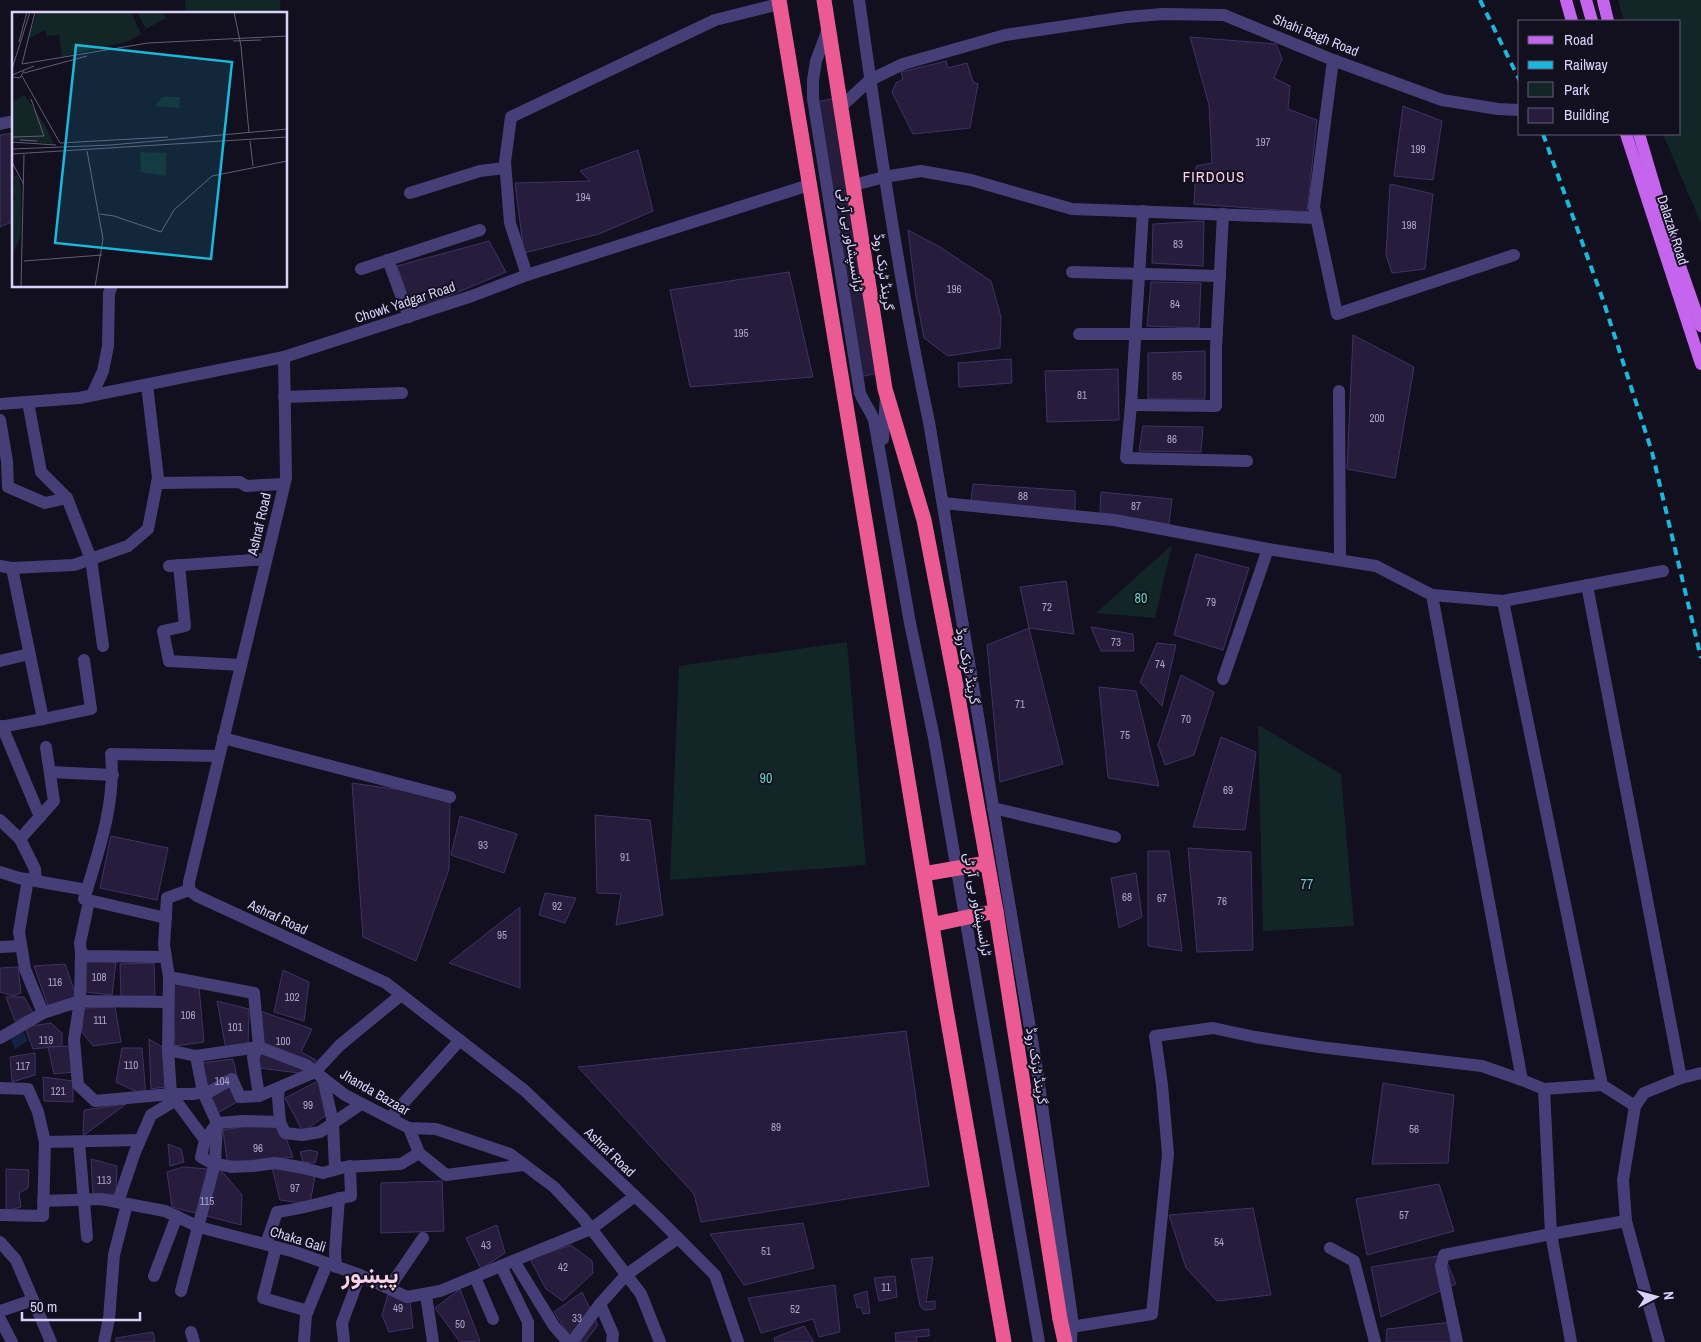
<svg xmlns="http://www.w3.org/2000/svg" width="1701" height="1342" font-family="'Archivo Narrow',Vazirmatn,sans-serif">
<rect width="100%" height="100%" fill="#120f1e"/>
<g fill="#122627">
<path d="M185,0H280L281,14H186Z"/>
<path d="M1618,0H1701V223L1663,134H1680V21H1624Z"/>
<path d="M1172,545L1155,618L1096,613Z"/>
<path d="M847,642L866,865L670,880L679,666Z"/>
<path d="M1258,725L1341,774L1354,926L1263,931Z"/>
</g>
<path fill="#142242" d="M23,1031L28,1041L15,1049L10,1038Z"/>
<g fill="#261d3c" stroke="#403266">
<path d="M1190,37L1276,44L1282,59L1274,78L1290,86L1288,109L1317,120L1307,212L1194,204L1196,166L1212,163L1209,105Z"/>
<path d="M946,61L948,68L967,63L973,82L978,84L970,128L913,134L892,92L896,83L903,79L901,72Z"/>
<path d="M842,97L886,371L860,377L815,102Z"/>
<path d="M1403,106L1442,121L1433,180L1394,176Z"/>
<path d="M14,133V221L0,227V135Z"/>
<path d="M638,150L653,211L599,234L524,253L515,183L590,181L580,171Z"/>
<path d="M1390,184L1433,194L1425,269L1392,273L1386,255Z"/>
<path d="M1204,221L1203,266L1152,263L1153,224Z"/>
<path d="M908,230L940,247L991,281L1001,317L1000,348L948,356L924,338L916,296Z"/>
<path d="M489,241L506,272L413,311L397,266Z"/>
<path d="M789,272L813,377L690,387L670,290Z"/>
<path d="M1151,282L1201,283L1199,328L1147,326Z"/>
<path d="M1353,335L1414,367L1395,478L1347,469Z"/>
<path d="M1205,351V399H1148V353Z"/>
<path d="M1011,359L1012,383L959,387L958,363Z"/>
<path d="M1118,369L1119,420L1047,422L1045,371Z"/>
<path d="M1143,426L1203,427L1201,452L1139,451Z"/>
<path d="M973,484L1075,491V513L971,501Z"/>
<path d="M1101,492L1172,499L1169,524L1100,513Z"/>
<path d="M1196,554L1249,568L1223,650L1174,635Z"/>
<path d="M1066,581L1074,634L1029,628L1020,587Z"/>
<path d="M1091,627L1133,634L1134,651H1101Z"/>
<path d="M1029,628L1063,764L1000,782L987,645Z"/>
<path d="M1157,643L1176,645L1162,706L1140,682Z"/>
<path d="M1181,675L1214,692L1194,755L1165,765L1158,745Z"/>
<path d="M1099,687L1136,691L1159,786L1108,778Z"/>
<path d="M1221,737L1256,752L1245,830L1193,827Z"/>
<path d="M352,783L450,797L449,869L416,961L363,937Z"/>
<path d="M595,815L650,820L663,915L616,925L621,894L597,893Z"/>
<path d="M460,816L517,834L504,873L451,855Z"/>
<path d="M111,836L168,848L157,900L100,888Z"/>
<path d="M1188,848L1251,852L1253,950L1197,952Z"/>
<path d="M1148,851H1169L1182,951L1148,946Z"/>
<path d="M1136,873L1142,917L1119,928L1111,878Z"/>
<path d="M545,893L576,898L565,923L539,915Z"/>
<path d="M520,907V988L449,963Z"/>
<path d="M84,962H116L112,995L86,992Z"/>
<path d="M154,963L155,996L121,997L120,964Z"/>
<path d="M65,964L77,998L49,1009L34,966Z"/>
<path d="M18,967L21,993L14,996L0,992V968Z"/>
<path d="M283,970L309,982L304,1021L274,1012Z"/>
<path d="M172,983L199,987L204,1042L175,1046Z"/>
<path d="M6,997H24L33,1013L15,1021Z"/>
<path d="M217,1001L249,1009L248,1046L226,1049Z"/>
<path d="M115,1007L121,1042L93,1046L82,1032L83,1008Z"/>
<path d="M260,1011L312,1029L301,1052L316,1060L307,1074L259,1068Z"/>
<path d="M51,1023L62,1033V1046L33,1049L25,1027Z"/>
<path d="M906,1031L929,1186L701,1222L694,1194L578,1067Z"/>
<path d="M149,1039L164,1048L165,1087L151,1089Z"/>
<path d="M71,1046L74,1072L54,1074L48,1047Z"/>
<path d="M122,1048H142L146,1096L116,1082Z"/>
<path d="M35,1053V1075L12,1082L10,1057Z"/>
<path d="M233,1059L242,1099L216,1114L201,1063Z"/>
<path d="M43,1077L73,1081V1102L44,1101Z"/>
<path d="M320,1080L329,1113L303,1132L285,1098Z"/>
<path d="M1383,1083L1454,1095L1448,1163L1372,1164Z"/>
<path d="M126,1104L83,1136L84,1110Z"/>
<path d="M253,1125H273L286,1138L293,1157L245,1163L227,1160L223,1130Z"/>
<path d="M168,1144L181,1149L184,1162L170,1166Z"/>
<path d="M309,1150L318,1152L315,1163L303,1162L300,1152Z"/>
<path d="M91,1159L117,1166L116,1194L93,1195Z"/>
<path d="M183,1167L221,1170L242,1195L241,1225L172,1207L167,1172Z"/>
<path d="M272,1168L315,1176L310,1204L280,1200Z"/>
<path d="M6,1169L29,1170L28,1188L19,1193L21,1207L6,1211Z"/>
<path d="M442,1181L444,1231L381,1233V1183Z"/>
<path d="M1439,1184L1454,1231L1367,1255L1356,1199Z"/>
<path d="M1253,1208L1271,1295L1217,1301L1186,1268L1169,1215Z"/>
<path d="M803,1223L814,1268L744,1285L710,1234Z"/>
<path d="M497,1225L505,1253L481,1269L466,1238Z"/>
<path d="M571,1245L592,1261L593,1273L563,1301L546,1289L530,1259Z"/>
<path d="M1444,1255L1456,1284L1381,1317L1371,1267Z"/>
<path d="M933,1257L926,1302L935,1301V1309L924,1310L920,1306L911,1259Z"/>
<path d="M895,1276L897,1297L879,1301L874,1278Z"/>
<path d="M835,1285L840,1332L819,1337L813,1319L761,1333L748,1298Z"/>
<path d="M460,1289L480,1341L460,1342L435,1308Z"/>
<path d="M389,1291L410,1300L413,1328L389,1332L382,1315Z"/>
<path d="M867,1291L870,1313L863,1314L861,1307L857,1308L854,1295Z"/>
<path d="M582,1292L598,1325L585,1342H574L554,1312Z"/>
<path d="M1453,1322L1457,1342H1386L1387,1329Z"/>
<path d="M804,1326L814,1342H775L774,1338Z"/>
<path d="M929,1329V1336L916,1337L917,1342H896L895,1333Z"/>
<path d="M153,1332L155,1342H116V1338Z"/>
</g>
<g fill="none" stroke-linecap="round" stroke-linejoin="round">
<g stroke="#463f77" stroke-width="12">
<path d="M859,0C879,141 899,282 929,422L1037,1070L1072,1318L1071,1342"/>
<path d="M828,29L816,61L813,80V99L860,393C864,403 870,410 874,420L910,623L934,738L1039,1342"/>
<path d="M1333,60L1314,207L1337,314L1514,255"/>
<path d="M845,103L870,80L903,64L1005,35L1127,17L1163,14L1224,15L1333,60L1442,100L1498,109L1520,110"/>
<path d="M0,124L14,121"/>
<path d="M858,184L884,177L921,171L971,180L1072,209L1316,218"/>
<path d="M410,193L480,171L505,168"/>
<path d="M1143,211L1131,405L1126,458L1247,461"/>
<path d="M388,260L409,317"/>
<path d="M361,269L480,230"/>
<path d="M1072,272L1220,276"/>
<path d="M527,275L510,223L505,162L511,117L715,20L779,4"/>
<path d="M1079,334H1217"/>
<path d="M284,357L286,478L189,882V890L197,896L386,983L524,1090L658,1218L715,1275L738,1342"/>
<path d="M1339,391L1340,560"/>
<path d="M92,395L103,371L108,346L109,293L112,286"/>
<path d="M284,397L402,393"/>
<path d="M28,402L41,472L67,498L91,559L103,646"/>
<path d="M0,404L79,398L284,357L472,296L527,275L809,185"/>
<path d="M1131,405L1216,406V349L1223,214"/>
<path d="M0,420L7,461L8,487L45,503L67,498"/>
<path d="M883,439L886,397"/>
<path d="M157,483L240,482L246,486L284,484"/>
<path d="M943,503L1114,520L1268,549L1376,566L1432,595L1503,601L1663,571"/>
<path d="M179,565L185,626L163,631L169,661L241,665"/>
<path d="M0,566L12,568L74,565L128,546L148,529L158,478L147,385"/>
<path d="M169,566L266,559"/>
<path d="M1587,585L1681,1078"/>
<path d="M1432,595L1522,1080L1544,1089L1602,1085"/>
<path d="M1503,601L1602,1085L1635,1106"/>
<path d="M0,661L29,654"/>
<path d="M1223,679L1268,549"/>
<path d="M43,719L91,709L84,660"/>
<path d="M2,726L40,817"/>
<path d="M0,727L43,719L12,568"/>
<path d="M223,738L450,797"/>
<path d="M50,772L113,775"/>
<path d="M993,808L1115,837"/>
<path d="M0,820L20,839L35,869L36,881"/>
<path d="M20,839L54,801L46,747"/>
<path d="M0,872L19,878L87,890"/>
<path d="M28,879L19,932L25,969L43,1013"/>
<path d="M189,890L167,898L164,945L169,977L254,993L259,1047L306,1065L345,1095L409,1128L436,1129L510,1154L554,1187L583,1218L641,1294L660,1342"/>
<path d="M89,901L80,943L81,953L87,956L166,957"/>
<path d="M166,918L84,899C98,853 116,804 111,754L219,756"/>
<path d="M0,947L21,946"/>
<path d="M169,977L168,1050L171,1094L205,1140"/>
<path d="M168,1002L80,1001L74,1040L78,1085L95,1101L171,1094H193L211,1091L232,1079L240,1097L259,1096L315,1072L340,1045L401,995"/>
<path d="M0,1038L43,1013L80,1001L81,953"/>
<path d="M168,1050L196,1056L259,1047L253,1057L259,1096"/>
<path d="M323,1078L333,1123L335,1169"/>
<path d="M0,1088L28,1089L38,1112L45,1142L43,1216L0,1215"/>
<path d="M279,1088L278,1098L280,1122"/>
<path d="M1544,1089L1551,1234L1571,1342"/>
<path d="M361,1104L320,1132L302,1135L285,1133L280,1122L243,1121L217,1123L205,1140L201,1157L210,1162L231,1167L253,1166L275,1163L300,1167L323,1173L345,1167L401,1164L419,1153L409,1128"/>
<path d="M390,1118L460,1040"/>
<path d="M45,1142L140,1140"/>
<path d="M79,1142L87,1237"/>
<path d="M419,1153L446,1175L524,1165"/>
<path d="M43,1201L101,1199L165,1211L199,1227L295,1252L360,1275L407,1297L440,1291L591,1229L635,1196"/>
<path d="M118,1202L135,1152L151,1115L176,1100"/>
<path d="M0,1242L16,1260L51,1342"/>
<path d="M266,1244L277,1212C303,1209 326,1201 351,1196L350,1166"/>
<path d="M276,1247L263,1298L308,1311"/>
<path d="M1330,1248L1354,1261L1375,1342"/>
<path d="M514,1261L554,1326L568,1342"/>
<path d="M501,1266L528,1322V1342"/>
<path d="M336,1267L335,1253L339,1198"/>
<path d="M154,1276L177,1216"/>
<path d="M475,1277L493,1319"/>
<path d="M389,1288L423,1238"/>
<path d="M181,1291L215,1163L217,1123L203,1092L196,1056"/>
<path d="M426,1295L433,1342"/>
<path d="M0,1311L33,1300"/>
<path d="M0,1319L12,1342"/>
<path d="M1071,1327L1152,1314L1168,1154L1162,1085L1155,1036L1213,1028L1255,1037L1319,1047L1482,1066L1522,1080"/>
<path d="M191,1332L194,1342"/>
<path d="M104,1342L109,1319L114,1255L127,1204"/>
<path d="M304,1342L306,1315L327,1264"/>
<path d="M344,1342L342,1323L360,1275"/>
<path d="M572,1342L600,1304"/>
<path d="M612,1342L613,1334L600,1304L626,1275L678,1238"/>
<path d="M1457,1342L1441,1266L1444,1255L1551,1234L1626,1221"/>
<path d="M1659,1342L1626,1221L1623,1180L1635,1106L1644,1093L1681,1078L1701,1073"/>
</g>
<g stroke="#c565ed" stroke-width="12">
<path d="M1566,0L1572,21"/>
<path d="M1586,0L1592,21"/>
<path d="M1603,0L1608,21"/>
<path d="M1626,134L1701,364"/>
<path d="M1639,134L1668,232L1701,326"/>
</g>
<g stroke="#eb5a93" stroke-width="15">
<path d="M779,0L944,998L1004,1342"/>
<path d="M1060,1319L1065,1342"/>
</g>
<g stroke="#1ab8dc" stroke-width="4" stroke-dasharray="8 6" stroke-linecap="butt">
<path d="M1480,0L1520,81"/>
<path d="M1543,134L1603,300L1652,452L1701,658"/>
</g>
<g stroke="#eb5a93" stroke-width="15">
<path d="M824,0L885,389L924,520L956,686L996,911L1060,1319"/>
<path d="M929,873L987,863"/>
<path d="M940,923L996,911"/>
</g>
</g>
<g text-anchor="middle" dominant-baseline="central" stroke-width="4" stroke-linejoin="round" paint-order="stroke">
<g font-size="11" fill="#aca4ca">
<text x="1263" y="142">197</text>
<text x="1418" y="149">199</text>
<text x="583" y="197">194</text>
<text x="1409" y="225">198</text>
<text x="1178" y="244">83</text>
<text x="954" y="289">196</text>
<text x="1175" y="304">84</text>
<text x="741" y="333">195</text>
<text x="1177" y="376">85</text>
<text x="1082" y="395">81</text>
<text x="1377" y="418">200</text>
<text x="1172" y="439">86</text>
<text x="1023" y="496">88</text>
<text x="1136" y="506">87</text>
<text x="1211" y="602">79</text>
<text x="1047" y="607">72</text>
<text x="1116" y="642">73</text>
<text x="1160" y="664">74</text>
<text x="1020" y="704">71</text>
<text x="1186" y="719">70</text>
<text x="1125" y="735">75</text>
<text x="1228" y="790">69</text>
<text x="483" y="845">93</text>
<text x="625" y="857">91</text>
<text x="1127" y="897">68</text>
<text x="1162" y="898">67</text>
<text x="1222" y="901">76</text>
<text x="557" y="906">92</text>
<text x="502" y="935">95</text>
<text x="99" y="977">108</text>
<text x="55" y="982">116</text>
<text x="292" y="997">102</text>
<text x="188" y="1015">106</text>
<text x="100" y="1020">111</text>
<text x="235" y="1027">101</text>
<text x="46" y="1040">119</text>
<text x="283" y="1041">100</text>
<text x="131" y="1065">110</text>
<text x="23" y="1066">117</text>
<text x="222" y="1081">104</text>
<text x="58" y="1091">121</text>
<text x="308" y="1105">99</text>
<text x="776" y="1127">89</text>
<text x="1414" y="1129">56</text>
<text x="258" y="1148">96</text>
<text x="104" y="1180">113</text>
<text x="295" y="1188">97</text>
<text x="207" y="1201">115</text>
<text x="1404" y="1215">57</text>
<text x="1219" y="1242">54</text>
<text x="486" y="1245">43</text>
<text x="766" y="1251">51</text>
<text x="563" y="1267">42</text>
<text x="886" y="1287">11</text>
<text x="398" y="1308">49</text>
<text x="795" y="1309">52</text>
<text x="577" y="1318">33</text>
<text x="460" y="1324">50</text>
</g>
<g font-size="14" fill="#d9d1f9" stroke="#120f1e">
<text transform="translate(1316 35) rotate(22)">Shahi Bagh Road</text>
<text transform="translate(1673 230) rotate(72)">Dalazak Road</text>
<text transform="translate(851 240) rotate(81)">ٹرانسپشاور بی آر ٹی</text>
<text transform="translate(884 272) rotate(82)">گرینڈ ٹرنک روڈ</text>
<text transform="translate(405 302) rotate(-18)">Chowk Yadgar Road</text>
<text transform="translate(259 524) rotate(-77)">Ashraf Road</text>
<text transform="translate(968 666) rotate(79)">گرینڈ ٹرنک روڈ</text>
<text transform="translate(978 904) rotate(80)">ٹرانسپشاور بی آر ٹی</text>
<text transform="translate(278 917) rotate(25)">Ashraf Road</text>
<text transform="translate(1037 1066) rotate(81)">گرینڈ ٹرنک روڈ</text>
<text transform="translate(375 1092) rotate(30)">Jhanda Bazaar</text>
<text transform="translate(610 1152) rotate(44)">Ashraf Road</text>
<text transform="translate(298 1239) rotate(17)">Chaka Gali</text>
</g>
<g font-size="14" fill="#66d0bf" stroke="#120f1e">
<text x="1141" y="598">80</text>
<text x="766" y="778">90</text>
<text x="1307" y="884">77</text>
</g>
<g font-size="15" letter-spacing="1" fill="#fad2e8" stroke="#120f1e">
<text x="1214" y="176">FIRDOUS</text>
</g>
<g font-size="24" font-weight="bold" fill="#fad2e8" stroke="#120f1e">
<text x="370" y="1274">پيښور</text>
</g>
</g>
<g transform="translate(12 12)">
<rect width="275" height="275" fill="#120f1e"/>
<path d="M25,0H119L129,22L117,29L50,45L47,23L35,24L33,18L16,27ZM125,0H150L154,6L134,17ZM13,83L35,117L42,132L0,128V90ZM150,85H168L167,96L143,94ZM128,140L154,141V164L129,160ZM0,163L6,164L9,174V223L1,242L0,190L4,186L0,183L3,169Z" fill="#122627"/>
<path fill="none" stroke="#625d76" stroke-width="1" d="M23,0L10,52L136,31L275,24M222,0L229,34L237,121M221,29L249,28M7,30L15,0M0,57L18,0M12,61L75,44M0,63L22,54M10,64L48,131L156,125M0,65L8,66L12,59M0,125L32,124L19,87M8,128L25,129M238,129L241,154M0,130L44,133M0,137L99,133L275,117M75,139L91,227L83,275M0,142L275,125M0,150L12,173M88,202L102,204L149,220L162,198L200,164L275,149M12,249L90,243M9,275L12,142"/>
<path fill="#1ab8dc" fill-opacity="0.15" stroke="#1ab8dc" stroke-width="2.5" d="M64,33L220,50L199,247L43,231Z"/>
<rect width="275" height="275" fill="none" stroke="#d9d1f9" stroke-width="2.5"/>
</g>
<rect x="1518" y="20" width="162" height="115" fill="#120f1e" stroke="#625d76"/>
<rect x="1528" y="36" width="25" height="8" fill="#c565ed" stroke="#625d76"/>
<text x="1564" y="45" font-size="15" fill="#d9d1f9">Road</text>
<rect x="1528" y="61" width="25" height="8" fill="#1ab8dc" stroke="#625d76"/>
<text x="1564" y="70" font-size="15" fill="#d9d1f9">Railway</text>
<rect x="1528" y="82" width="25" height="15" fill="#122627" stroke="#625d76"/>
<text x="1564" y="95" font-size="15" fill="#d9d1f9">Park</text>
<rect x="1528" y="108" width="25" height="15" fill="#261d3c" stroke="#625d76"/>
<text x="1564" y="120" font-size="15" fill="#d9d1f9">Building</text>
<g transform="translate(1656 1297) rotate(84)" stroke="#120f1e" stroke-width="4" paint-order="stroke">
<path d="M0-4L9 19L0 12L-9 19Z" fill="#d9d1f9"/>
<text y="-8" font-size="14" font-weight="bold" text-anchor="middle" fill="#d9d1f9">N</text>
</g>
<path d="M22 1312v8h118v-8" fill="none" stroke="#d9d1f9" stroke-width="2.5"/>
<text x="30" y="1312" font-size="15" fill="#d9d1f9" stroke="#120f1e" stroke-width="4" paint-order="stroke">50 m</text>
</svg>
